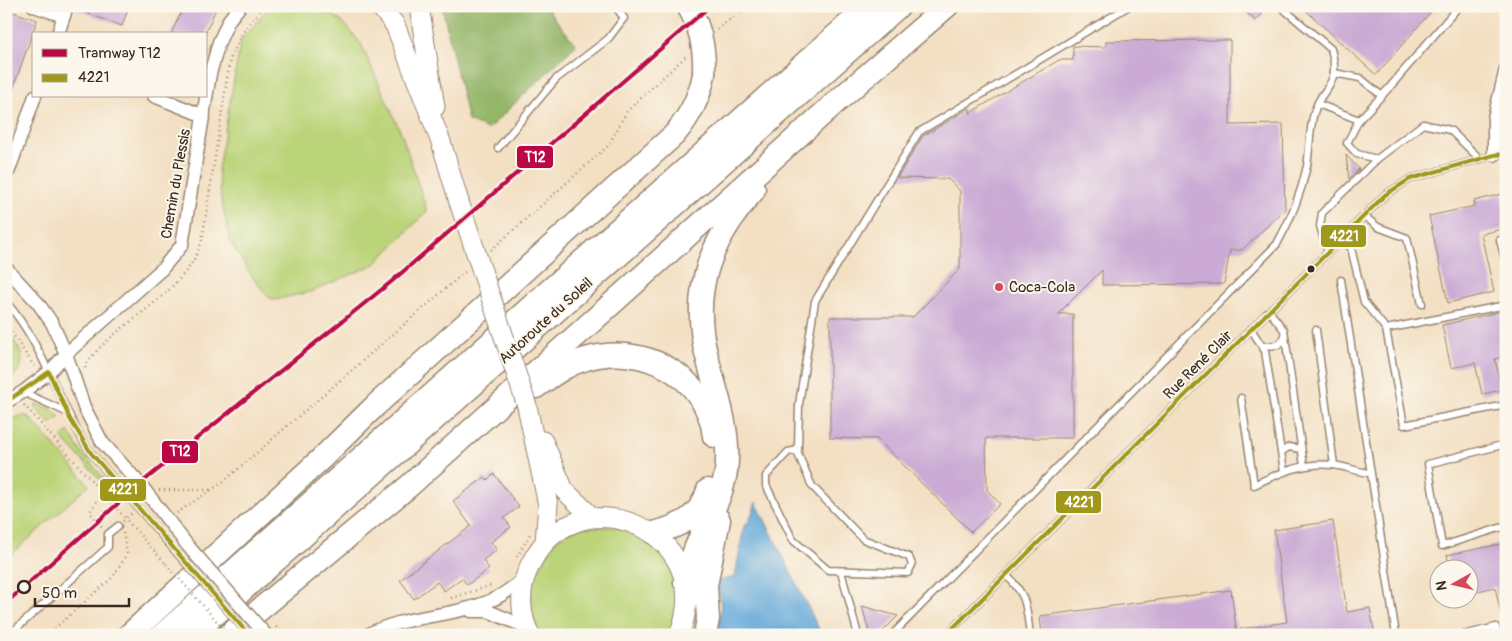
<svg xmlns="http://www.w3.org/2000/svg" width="1512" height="641" font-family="Pangolin,sans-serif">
<rect width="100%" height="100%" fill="#fbf7ec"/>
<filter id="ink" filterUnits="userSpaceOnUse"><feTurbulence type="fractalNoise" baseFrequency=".02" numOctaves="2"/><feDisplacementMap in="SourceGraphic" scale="10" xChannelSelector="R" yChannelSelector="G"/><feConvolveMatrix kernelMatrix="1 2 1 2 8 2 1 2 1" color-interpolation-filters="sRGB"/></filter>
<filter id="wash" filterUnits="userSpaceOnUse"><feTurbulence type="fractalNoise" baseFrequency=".0096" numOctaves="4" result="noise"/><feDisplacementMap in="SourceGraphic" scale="20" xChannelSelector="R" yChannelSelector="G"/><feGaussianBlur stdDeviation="1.12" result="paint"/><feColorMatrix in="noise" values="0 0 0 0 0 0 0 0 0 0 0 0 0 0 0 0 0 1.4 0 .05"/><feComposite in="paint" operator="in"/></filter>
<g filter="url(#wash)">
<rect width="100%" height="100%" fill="#f3dfc2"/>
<g fill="#bbd479" stroke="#7b7f4c">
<path d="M270,6H320L345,24L361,44L402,135L427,211L375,264L313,291L275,300L268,297L251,275L230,241L221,199L218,169L241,40Z"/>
<path d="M6,331C22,350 32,365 6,381Z"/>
<path d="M36,404L50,408L60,417L50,424L36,408Z"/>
<path d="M22,415L29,417L89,485L6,559V423Z"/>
<path d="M68,431L81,452L108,483L105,485L62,438Z"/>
<path d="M578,527H629L669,559L679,607L669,635H539L531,611L530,585L556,540Z"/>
</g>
<path fill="#94b669" stroke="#687044" d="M442,6H545L576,45L488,129L468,121Z"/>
<path fill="#64a8d9" stroke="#50697c" d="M756,502L822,635H716L721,609L718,581L735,577L744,526L749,521Z"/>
<g id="blocks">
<g fill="#cbabd5">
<path d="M75,6H129L122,26L75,9Z"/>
<path d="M184,6H217L205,34H171Z"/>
<path d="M1239,6H1255L1263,13L1256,21Z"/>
<path d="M1301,6H1436L1376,75Z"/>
<path d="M13,12L37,20L8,103L6,32Z"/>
<path d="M1230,40V125L1283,124L1285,209L1242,250H1230L1224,284L1102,285V270L1058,314H1073V438H986L987,490L1000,504L971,532L877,439L830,438V317H913L960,269V191L948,179L897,178L923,136L970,108V113L1059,60H1073V46L1106,47V41Z"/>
<path d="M1346,155L1359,169L1349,179Z"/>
<path d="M1502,194L1506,210V228L1481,234L1494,292L1448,303L1429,216L1475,206L1474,201Z"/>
<path d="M1499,312L1502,316L1506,315V356L1495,359L1502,390L1482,394L1475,363L1451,368L1442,325Z"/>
<path d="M494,474L519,507L504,518L511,527L491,542L497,550L483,560L489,569L467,585L462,578L444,591L437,582L414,599L400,580L471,526L453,501L485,477L487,480Z"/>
<path d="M1333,521L1347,612L1370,608L1375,635H1241L1240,629L1287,622L1274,530Z"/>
<path d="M1506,543V614H1501L1495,587L1470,593V568H1450L1447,555Z"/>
<path d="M1231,590L1237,635H1042L1040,616Z"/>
<path d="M862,606L898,616L879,635H870Z"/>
</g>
</g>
</g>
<g filter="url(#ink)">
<use href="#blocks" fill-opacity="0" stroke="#978470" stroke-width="1"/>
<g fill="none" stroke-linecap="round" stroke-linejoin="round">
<g stroke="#978470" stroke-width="9">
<g id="service">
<path d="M1459,6L1389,88L1359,120L1347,143L1357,154L1377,159L1423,124L1450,130L1480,159"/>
<path d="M1334,73L1360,78L1382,96"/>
<path d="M1318,104L1359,120"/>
<path d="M498,148L556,79L608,39L624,18L615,6"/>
<path d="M1364,216L1378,227L1407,238L1422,304"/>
<path d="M1341,239L1351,248L1364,302L1386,329L1404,425L1506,405"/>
<path d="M1500,240L1506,263"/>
<path d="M1328,252L1320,226L1322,213L1377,159"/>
<path d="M1341,280L1396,635"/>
<path d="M6,302C45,346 58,405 91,453L177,553"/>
<path d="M1269,311L1284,330L1304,466"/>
<path d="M1251,329L1265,351L1284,471"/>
<path d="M1386,329L1506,305"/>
<path d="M1316,330L1334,465"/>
<path d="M1262,346L1278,345L1285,338"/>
<path d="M23,392L66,412"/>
<path d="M1241,398L1254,485C1279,473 1304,462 1332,465C1345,466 1357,472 1370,473"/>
<path d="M1506,444L1428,464L1442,546L1506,526"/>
<path d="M798,450L788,452L766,476V485L793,540L828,570L908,573L912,565L909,557L863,539L812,486L798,454V450L799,404L815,301L919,132L1129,6"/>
<path d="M1281,452L1289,447L1301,449"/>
<path d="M841,571L858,635"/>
<path d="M1006,575C1028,596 1026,606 1030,635"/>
<path d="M9,635L108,547V534L118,526"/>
<path d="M892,635L1277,244C1291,219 1301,194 1307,166C1310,148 1309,130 1314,113C1321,85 1342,88 1331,49L1280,6"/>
<path d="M946,635L1385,195L1410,179L1494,155L1506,154"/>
<path d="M1463,635L1496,627L1498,635"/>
</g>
</g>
<g stroke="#978470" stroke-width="15">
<g id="minor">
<path d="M34,6L64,16"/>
<path d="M58,34L67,6"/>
<path d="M154,96L204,116"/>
<path d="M1494,155V118L1506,69"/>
<path d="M6,173L9,170L35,96"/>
<path d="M6,268L38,303L52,323L66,354L84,407L102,442L140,484L188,546"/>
<path d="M6,402L23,392L49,372L66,354L162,269L182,245L210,74L219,42L229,20L240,6"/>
<path d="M471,611H488L526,627"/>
<path d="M367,635C406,614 452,618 492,600C504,595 514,586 524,579"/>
</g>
</g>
<g stroke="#978470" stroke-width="21">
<g id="primary">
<path d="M380,6L395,25L441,142L459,202"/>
<path d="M419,6L435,107"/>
<path d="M527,406L548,505L545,542"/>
<path d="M543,441L564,490L592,517"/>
<path d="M530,635C520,616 519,591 527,572C569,467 722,529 679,635"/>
</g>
</g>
<g stroke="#978470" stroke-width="25">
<g id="motorway">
<path d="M536,387C552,376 567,364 586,359C641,342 707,375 714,436"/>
<path d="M654,533C680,526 700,518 708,490"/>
<path d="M685,582C689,568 692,555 698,542C710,516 726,491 727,461C729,424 715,389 706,353C690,288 712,239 754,190"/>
<path d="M129,635L322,458L376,405L675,134C690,116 700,97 704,74"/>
<path d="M162,635L869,6"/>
<path d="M192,635L899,6"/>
<path d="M229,635L409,486L835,103L947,6"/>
<path d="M705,635L708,619L706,585L719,520"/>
</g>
</g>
<g stroke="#978470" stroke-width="2.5" stroke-dasharray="1 4" stroke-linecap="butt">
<path d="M717,30L734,16L751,6"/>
<path d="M491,250L608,146L627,111L686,56"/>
<path d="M6,324L34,366"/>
<path d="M85,368C90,355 105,343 115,334C147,307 196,278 203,234L230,60C238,39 248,22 265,6"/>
<path d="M24,405L166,564"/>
<path d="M159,490H211"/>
<path d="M99,497L90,512L103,528"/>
<path d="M177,513L223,482L466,271"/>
<path d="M123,521L132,513"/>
<path d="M517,557L530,534"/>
<path d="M451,598L493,585"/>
<path d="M276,627L287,635"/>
<path d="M47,635L113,577L127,554L123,533"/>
<path d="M346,635L357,628"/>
</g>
<use href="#service" stroke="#fff" stroke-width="6"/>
<use href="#minor" stroke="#fff" stroke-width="12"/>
<use href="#primary" stroke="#fff" stroke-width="19"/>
<use href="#motorway" stroke="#fff" stroke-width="22"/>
<g stroke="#978470" stroke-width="9" stroke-linecap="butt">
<path id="service-bridge" d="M177,553L249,635"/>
</g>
<g stroke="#978470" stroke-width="15" stroke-linecap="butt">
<path id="minor-bridge" d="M188,546L266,635"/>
</g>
<g stroke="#978470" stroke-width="21" stroke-linecap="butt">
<path id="primary-bridge" d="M459,202L527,406"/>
</g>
<g stroke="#978470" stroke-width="25" stroke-linecap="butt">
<path id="motorway-bridge" d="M688,6C701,28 705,49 704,74"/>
</g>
<path stroke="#978470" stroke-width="2.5" stroke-dasharray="1 4" stroke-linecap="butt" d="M166,564L229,635"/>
<use href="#service-bridge" stroke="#fff" stroke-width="6"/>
<use href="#minor-bridge" stroke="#fff" stroke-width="12"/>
<use href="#primary-bridge" stroke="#fff" stroke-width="19"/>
<use href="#motorway-bridge" stroke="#fff" stroke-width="22"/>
<g stroke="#fbf7ec" stroke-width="8">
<g id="bus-1">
<path d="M6,402L49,372L70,419L91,453L249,635"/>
<path d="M946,635L1385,195L1410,179L1494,155L1506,154"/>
</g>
</g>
<use href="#bus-1" stroke="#a0981a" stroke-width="4"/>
<g stroke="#fbf7ec" stroke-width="8">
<path id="tram-1" d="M6,603L140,484L391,282L710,6"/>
</g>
<use href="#tram-1" stroke="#b90845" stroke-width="4"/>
</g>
</g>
<circle fill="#3b2a1e" stroke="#fbf7ec" stroke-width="2" cx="1311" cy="269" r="4.5"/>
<circle fill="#d1495b" stroke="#fbf7ec" stroke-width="2" cx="999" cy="287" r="5"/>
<circle fill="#fbf7ec" stroke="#3b2a1e" stroke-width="2.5" cx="24" cy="587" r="6"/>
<g text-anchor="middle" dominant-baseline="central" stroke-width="4" stroke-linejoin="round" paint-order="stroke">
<g font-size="15" fill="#3b2a1e" stroke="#fbf7ec">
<text transform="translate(176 184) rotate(-80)">Chemin du Plessis</text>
<text transform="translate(546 321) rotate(-42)">Autoroute du Soleil</text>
<text transform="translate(1198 365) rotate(-45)">Rue René Clair</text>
</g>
<g font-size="15" fill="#3b2a1e" stroke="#fbf7ec" text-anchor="start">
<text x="1009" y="287">Coca-Cola</text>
</g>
</g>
<g stroke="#fbf7ec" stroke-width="2">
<rect x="516" y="145" width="38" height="24" rx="5" fill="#b90845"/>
<rect x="1320" y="224" width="47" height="24" rx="5" fill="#a0981a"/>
<rect x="161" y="440" width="38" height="24" rx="5" fill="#b90845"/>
<rect x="99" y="478" width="48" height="24" rx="5" fill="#a0981a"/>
<rect x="1055" y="490" width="47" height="24" rx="5" fill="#a0981a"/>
</g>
<g font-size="14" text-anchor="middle" font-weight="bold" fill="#fff">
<text x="535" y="162">T12</text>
<text x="1344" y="241">4221</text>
<text x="180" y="456">T12</text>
<text x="123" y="494">4221</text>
<text x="1079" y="507">4221</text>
</g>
<rect width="1512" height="641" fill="none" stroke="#fbf7ec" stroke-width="25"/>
<rect x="32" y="32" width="175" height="65" fill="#fbf7ec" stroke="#aea59a"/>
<rect x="42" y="49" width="25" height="8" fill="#b90845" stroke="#aea59a"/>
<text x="78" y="58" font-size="15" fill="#3b2a1e">Tramway T12</text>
<rect x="42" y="74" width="25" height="8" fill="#a0981a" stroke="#aea59a"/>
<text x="78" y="82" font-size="15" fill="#3b2a1e">4221</text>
<g transform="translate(1454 584) rotate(262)"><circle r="24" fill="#fbf7ec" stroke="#aea59a"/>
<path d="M0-4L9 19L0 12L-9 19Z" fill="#d1495b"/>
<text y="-8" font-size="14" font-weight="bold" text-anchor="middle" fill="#3b2a1e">N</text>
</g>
<path d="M35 598v8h94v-8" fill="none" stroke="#3b2a1e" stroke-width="2.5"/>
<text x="42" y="598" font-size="15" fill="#3b2a1e" stroke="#fbf7ec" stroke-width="4" paint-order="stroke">50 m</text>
</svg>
